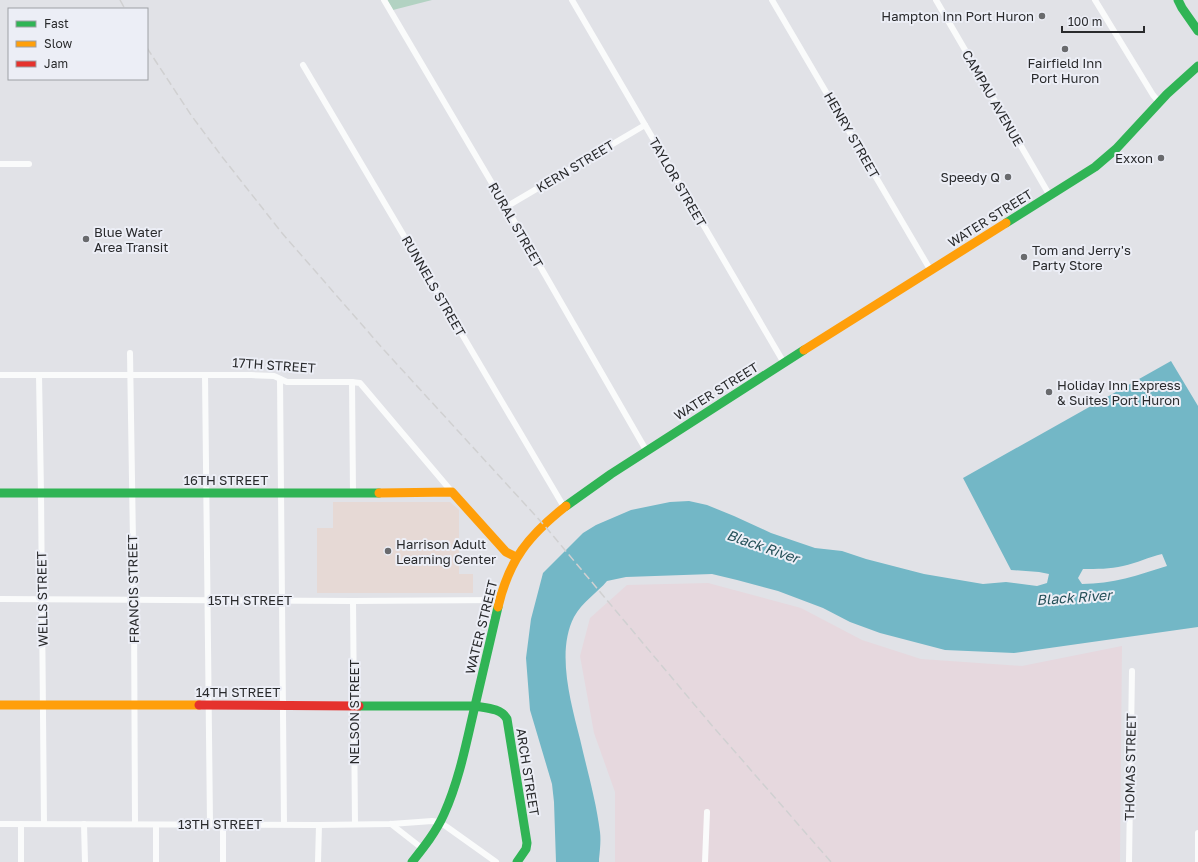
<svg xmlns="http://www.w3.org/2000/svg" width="1198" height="862" font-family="'Golos Text',sans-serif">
<rect width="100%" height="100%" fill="#e1e2e7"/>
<path fill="#e6d8de" d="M708,583L801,608L862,640L921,659L1022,666L1122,646L1120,862H615V792L594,733L580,656L590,618L627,585Z"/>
<path fill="#e6d9d5" d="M333,502H450L459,510V574H473V593H317V528H333Z"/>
<path fill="#b2d2c2" d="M387,0H432L393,10Z"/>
<path fill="#73b7c6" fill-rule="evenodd" d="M1171,361L1198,406V627L1014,653L945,650L880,633L850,622L823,608L778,591L737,580L712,574L626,577L607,581C597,593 582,602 574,617C556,652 571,703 580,739C587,770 596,800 600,832C601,840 600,850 599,859V862H556L554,802L552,784L530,710L526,658L531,619L543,573L583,533L596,525L631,510L670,502L689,501L707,505L734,516L771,533L815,548L842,551L866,559L924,574L983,584L1006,582L1037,586L1047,583L1049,574L1039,572L1011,570L963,478ZM1162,554L1167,566C1139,575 1112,584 1082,584L1078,578L1083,569C1097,569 1110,569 1123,566C1137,563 1149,557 1162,554Z"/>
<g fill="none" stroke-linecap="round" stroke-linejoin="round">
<g stroke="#fafbfb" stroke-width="6">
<path d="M384,0L506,207L646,450"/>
<path d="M572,0L784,363"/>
<path d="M772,0L931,271"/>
<path d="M936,0L1050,196"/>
<path d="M1095,0L1153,95L1159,102"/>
<path d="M303,65L564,507"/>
<path d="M0,164H29"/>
<path d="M506,207L645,125"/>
<path d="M130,353L134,606L135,824"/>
<path d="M0,375H251L274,376L287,382H352L360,383L452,492"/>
<path d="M39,375L41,493L44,824"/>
<path d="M205,375L210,824"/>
<path d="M280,379L284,824"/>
<path d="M352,382L353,493"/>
<path d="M0,599L353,601L500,600"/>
<path d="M353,601L355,824"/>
<path d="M0,824L319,825L391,824L432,821L439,822L447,827L496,862"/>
<path d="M21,824V862"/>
<path d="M84,824L85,862"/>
<path d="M223,824V862"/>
<path d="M391,824L423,849"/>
<path d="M156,825V862"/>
<path d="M318,862L319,825"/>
<path d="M705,862L707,812"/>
<path d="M1129,862L1132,671"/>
<path d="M1198,862V833"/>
</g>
<g stroke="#30b455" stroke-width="9">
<path d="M1178,0L1182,8L1198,31"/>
<path d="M1006,223L1095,167L1116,149L1167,94L1198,66"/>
<path d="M0,493H379"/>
<path d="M566,506L611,474L804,350"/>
<path d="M359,706H475C486,708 501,708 507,719L527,843L526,849L517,862"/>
<path d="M412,862C424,847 436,832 444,814C457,785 464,754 471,723C480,685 489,646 498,607"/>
</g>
<g stroke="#ff9f0a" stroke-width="9">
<path d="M804,350L1006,223"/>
<path d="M379,493L452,492L506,552L516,557"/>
<path d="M498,607C509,560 528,536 566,506"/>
<path d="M0,705H199"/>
</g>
<path stroke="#e5322d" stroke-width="9" d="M199,705L359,706"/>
<g stroke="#d0d0d1" stroke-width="1.5" stroke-dasharray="8 4" stroke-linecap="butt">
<path d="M120,0L125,9"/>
<path d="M147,48L191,115L223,158L282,233L384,350L544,525L709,722L831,862"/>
</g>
</g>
<g fill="#696a6d" stroke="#eceef6" stroke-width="1.5">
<circle cx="1042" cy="16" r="4"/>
<circle cx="1065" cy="49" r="4"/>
<circle cx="1161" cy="158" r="4"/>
<circle cx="1008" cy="177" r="4"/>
<circle cx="86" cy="239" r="4"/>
<circle cx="1024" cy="257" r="4"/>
<circle cx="1049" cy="392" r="4"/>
<circle cx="388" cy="551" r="4"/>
</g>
<g text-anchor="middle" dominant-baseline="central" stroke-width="4" stroke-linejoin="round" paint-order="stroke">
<g font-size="13" fill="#292a2c" stroke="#eceef6" text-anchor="start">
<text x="1034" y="16" text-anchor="end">Hampton Inn Port Huron</text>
<text x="1065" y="63" text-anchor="middle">Fairfield Inn<tspan x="1065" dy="15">Port Huron</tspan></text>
<text x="1153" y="158" text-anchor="end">Exxon</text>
<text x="1000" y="177" text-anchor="end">Speedy Q</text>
<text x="94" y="232">Blue Water<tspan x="94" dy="15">Area Transit</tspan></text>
<text x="1032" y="250">Tom and Jerry's<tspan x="1032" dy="15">Party Store</tspan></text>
<text x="1057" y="385">Holiday Inn Express<tspan x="1057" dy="15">&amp; Suites Port Huron</tspan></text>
<text x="396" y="544">Harrison Adult<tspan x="396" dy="15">Learning Center</tspan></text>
</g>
<g font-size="13" fill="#292a2c" stroke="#eceef6">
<text transform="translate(993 98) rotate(60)">CAMPAU AVENUE</text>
<text transform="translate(852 135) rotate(60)">HENRY STREET</text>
<text transform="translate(575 166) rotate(-31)">KERN STREET</text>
<text transform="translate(678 182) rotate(60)">TAYLOR STREET</text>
<text transform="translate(990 218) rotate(-32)">WATER STREET</text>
<text transform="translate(516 225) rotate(60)">RURAL STREET</text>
<text transform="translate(434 286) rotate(60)">RUNNELS STREET</text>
<text transform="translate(274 365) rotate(4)">17TH STREET</text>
<text transform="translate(716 391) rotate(-32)">WATER STREET</text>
<text x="226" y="480">16TH STREET</text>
<text transform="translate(133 589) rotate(-91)">FRANCIS STREET</text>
<text transform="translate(42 599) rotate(-91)">WELLS STREET</text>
<text x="250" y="600">15TH STREET</text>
<text transform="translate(481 627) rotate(-76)">WATER STREET</text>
<text x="238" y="692">14TH STREET</text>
<text transform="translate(354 712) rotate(-90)">NELSON STREET</text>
<text transform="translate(1130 767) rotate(-89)">THOMAS STREET</text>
<text transform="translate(528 772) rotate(81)">ARCH STREET</text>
<text x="220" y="824">13TH STREET</text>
</g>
<g font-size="14" font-style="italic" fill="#255058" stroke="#eceef6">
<text transform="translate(763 546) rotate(19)">Black River</text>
<text transform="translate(1074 597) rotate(-4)">Black River</text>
</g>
</g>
<rect x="8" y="8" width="140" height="72" fill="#eceef6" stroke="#9ea0a5"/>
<rect x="16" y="21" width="20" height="6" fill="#30b455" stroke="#9ea0a5"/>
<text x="44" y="28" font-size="12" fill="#292a2c">Fast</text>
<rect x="16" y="41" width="20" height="6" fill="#ff9f0a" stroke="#9ea0a5"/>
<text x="44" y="48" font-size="12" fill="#292a2c">Slow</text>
<rect x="16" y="61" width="20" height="6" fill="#e5322d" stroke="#9ea0a5"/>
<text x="44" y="68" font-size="12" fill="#292a2c">Jam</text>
<path d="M1062 26v6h82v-6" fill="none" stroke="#292a2c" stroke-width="2"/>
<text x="1068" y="26" font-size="12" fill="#292a2c" stroke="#eceef6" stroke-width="3" paint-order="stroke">100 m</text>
</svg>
